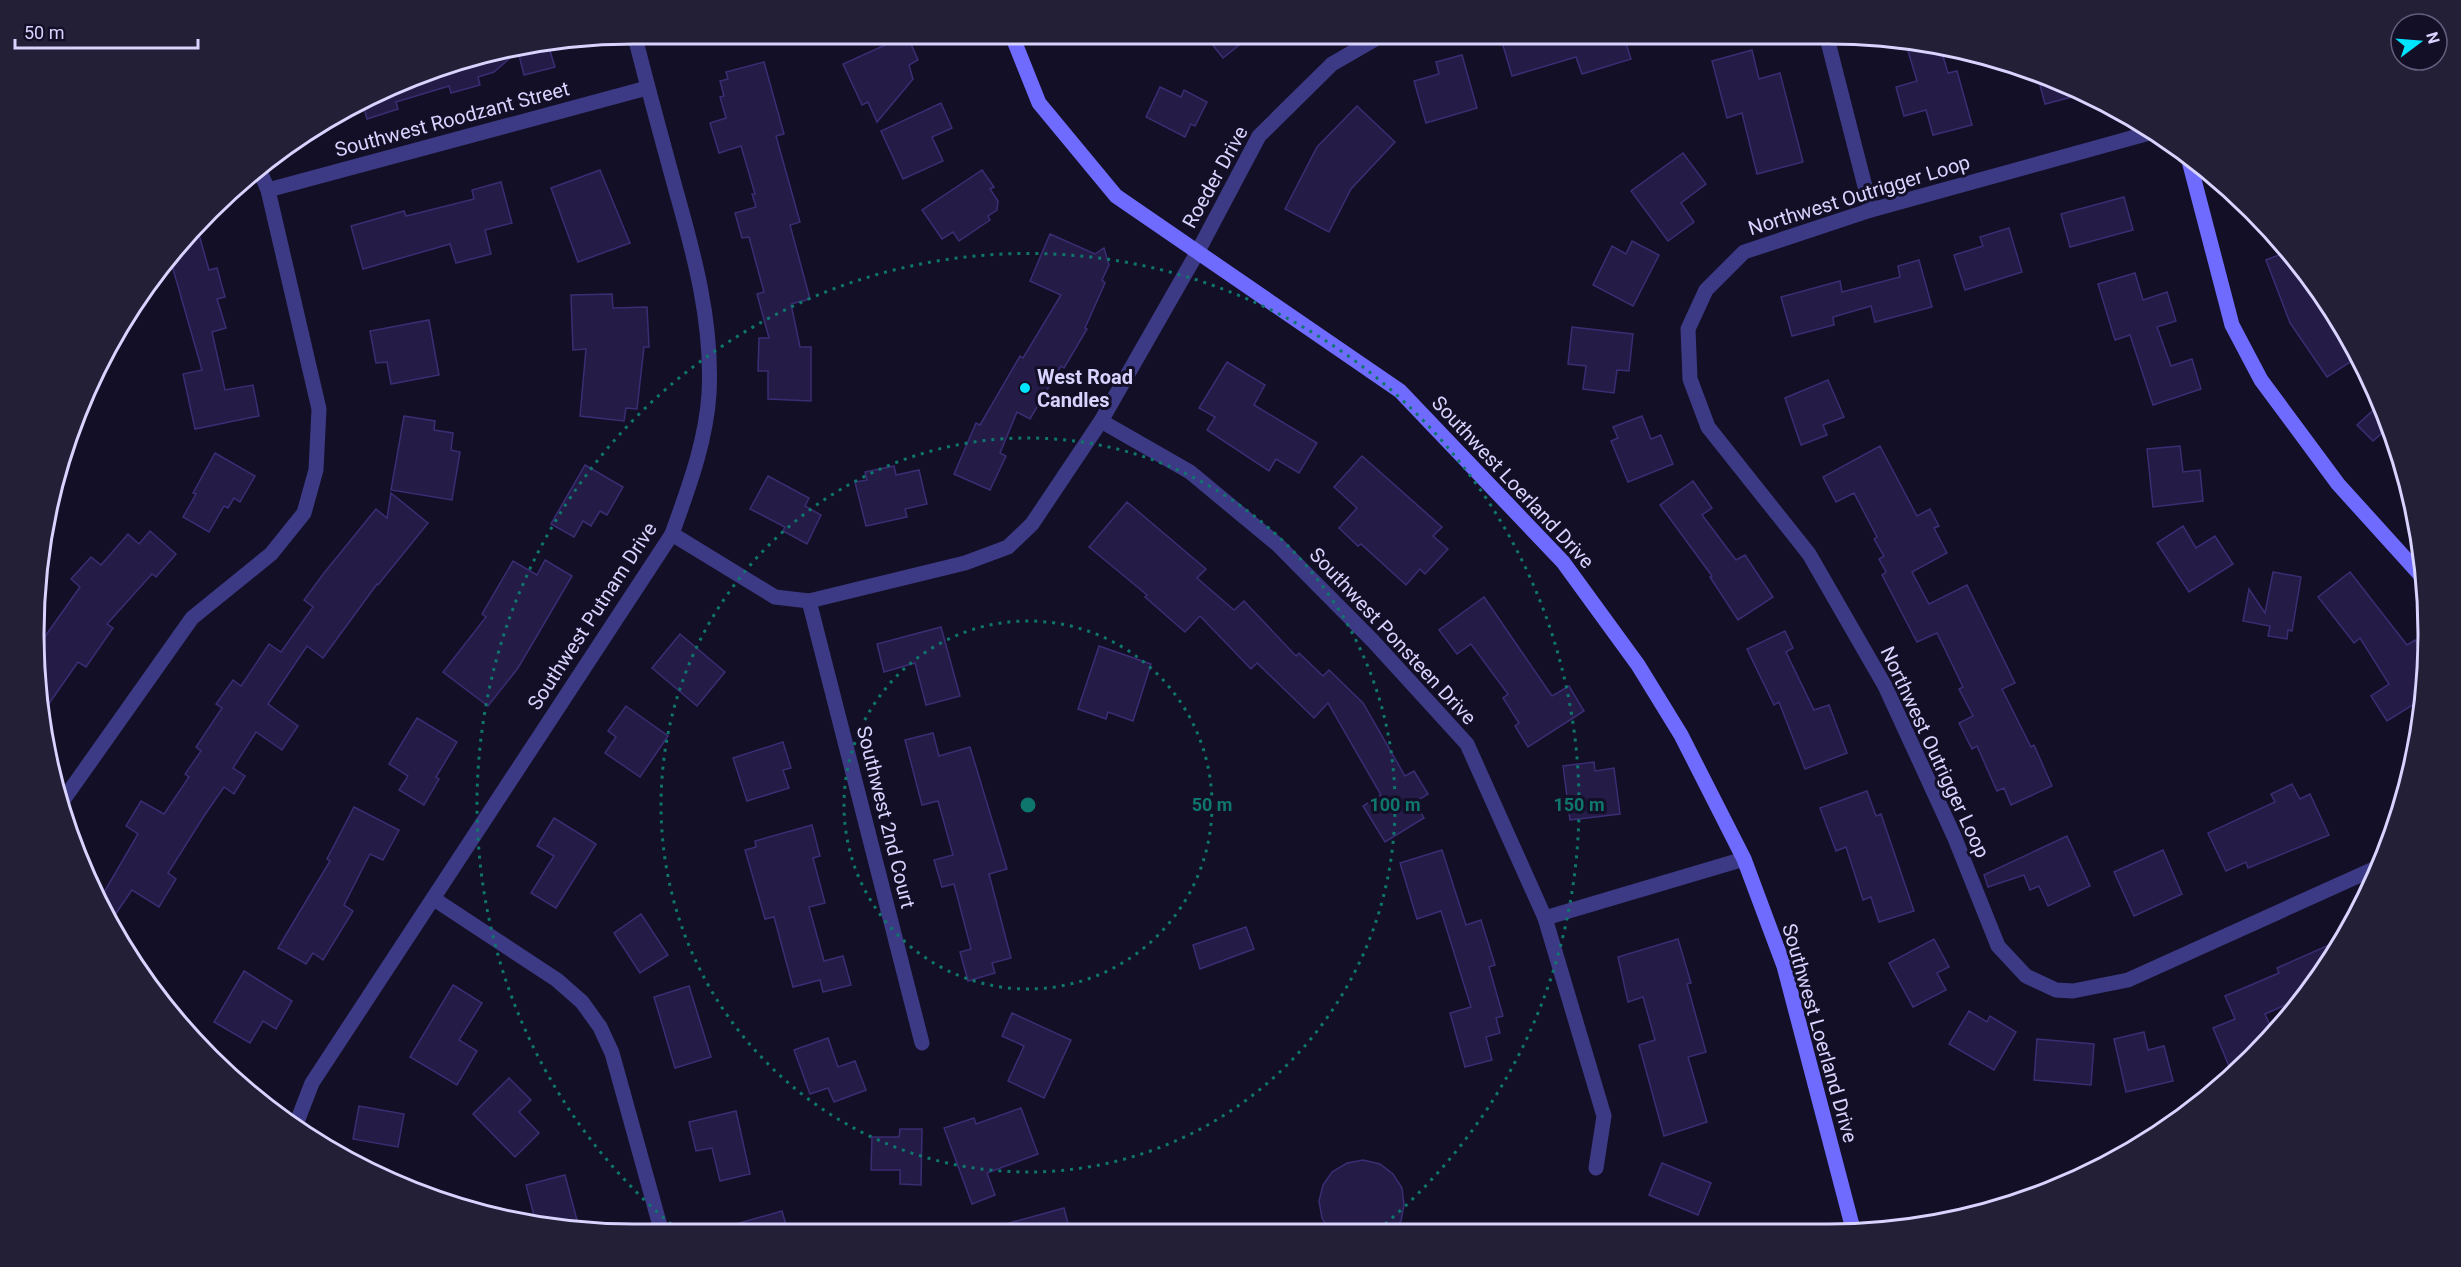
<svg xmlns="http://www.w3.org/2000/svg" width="2461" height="1267" font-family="Roboto,sans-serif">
<rect width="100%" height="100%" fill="#130f26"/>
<g fill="#241b47" stroke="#3b2d73" stroke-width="1.5">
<path d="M1204,34H1253L1223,58Z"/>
<path d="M1528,34H1623L1631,59L1582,74L1576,57L1512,76L1502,42Z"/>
<path d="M907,35L918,60L909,65L913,79L877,122L868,102L862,105L843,64Z"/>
<path d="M547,41L555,67L524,75L518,51L494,72L478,77L480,85L451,93L449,86L396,102L398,109L367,119L362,101L440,65L517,44Z"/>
<path d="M1905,41L1940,46L1948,73L1957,71L1972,125L1933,135L1926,110L1904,116L1896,87L1917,81Z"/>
<path d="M1752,50L1759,79L1780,73L1803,162L1757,174L1742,113L1727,118L1712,61Z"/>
<path d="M1462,55L1477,108L1426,123L1414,81L1439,74L1436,62Z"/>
<path d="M764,62L784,134L776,136L800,222L790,225L810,299L791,304L800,347H811V401L768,399V371H758L759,338H769L757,294L764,292L749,237L742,238L735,213L756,207L752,194H755L741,146L719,153L710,123L726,118L720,97L724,96L720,81L728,79L726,72Z"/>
<path d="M2037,74L2064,84L2087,93L2045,104Z"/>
<path d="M1160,87L1181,97L1184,90L1207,102L1195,126L1191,124L1185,137L1146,117Z"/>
<path d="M941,103L952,128L932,137L943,161L903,179L881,131Z"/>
<path d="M1357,106L1395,142L1351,189L1329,232L1285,209L1317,147Z"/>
<path d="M1683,153L1706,184L1681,203L1694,222L1668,241L1631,191Z"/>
<path d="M600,170L630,243L578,262L551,188Z"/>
<path d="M982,170L994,187L990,189L998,201L997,210L988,216L990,220L959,241L953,232L942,239L922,210Z"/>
<path d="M501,182L512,223L485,230L491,254L456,263L450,244L363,269L351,226L404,211L406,216L474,199L472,190Z"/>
<path d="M2124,197L2133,230L2070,247L2061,214Z"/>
<path d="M196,224L209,270L217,268L225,297L217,299L226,328L212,332L225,390L253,385L259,416L195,429L183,374L202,370L169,255Z"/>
<path d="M2009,228L2022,272L1965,290L1954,255L1983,246L1980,237Z"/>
<path d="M1050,234L1095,254L1104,248L1109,265L1102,280L1105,283L1085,328L1087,329L1064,368L1061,366L1030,419L1017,412L1000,453L1006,456L990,490L954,474L976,423L980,425L1020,356L1023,358L1061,295L1030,281Z"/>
<path d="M1632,241L1659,255L1633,306L1593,285L1612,246L1626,254Z"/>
<path d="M2289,251L2348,334L2358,357L2327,377L2290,323L2266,260Z"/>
<path d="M1919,260L1932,307L1875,322L1871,306L1833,317L1834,325L1792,336L1781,297L1840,281L1842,292L1900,277L1898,266Z"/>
<path d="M2135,273L2143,300L2167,292L2176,321L2157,327L2171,366L2192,359L2201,389L2153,405L2130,335L2115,340L2098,284Z"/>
<path d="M612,294L613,308L647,307L649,347H644L637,409L626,408L624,421L580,416L586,349L573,350L571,295Z"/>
<path d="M429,320L439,375L391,384L387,362L376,363L370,331Z"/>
<path d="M1572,327L1633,334L1629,371L1617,370L1614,393L1583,389L1586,366L1568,364Z"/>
<path d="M1227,362L1265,385L1254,405L1317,443L1299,473L1276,459L1269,471L1207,430L1215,417L1199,408Z"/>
<path d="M1828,380L1844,417L1823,425L1827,435L1801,445L1785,398Z"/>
<path d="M2380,404L2390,426L2373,441L2357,425Z"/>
<path d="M404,416L435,421L434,430L453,433L451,450L460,452L452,500L391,490Z"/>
<path d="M1642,416L1651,439L1661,435L1673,464L1628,482L1611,441L1618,438L1613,427Z"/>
<path d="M1880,446L1917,516L1930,509L1939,526L1934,528L1947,553L1912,572L1929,604L1967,585L2015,683L2002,689L2031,747L2034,745L2052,786L2011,805L2004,788L1997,791L1977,746L1972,749L1959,723L1973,716L1959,689L1963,687L1937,633L1917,642L1882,575L1886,572L1879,559L1884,556L1874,539L1877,537L1854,493L1836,502L1823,477Z"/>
<path d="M2180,446L2183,472L2200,470L2203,501L2153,507L2147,449Z"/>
<path d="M215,453L255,476L240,502L234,498L228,508L224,506L209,532L183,517L196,494L193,493Z"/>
<path d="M1362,456L1442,527L1433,536L1448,549L1425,574L1420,569L1406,585L1361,544L1358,546L1339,528L1357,508L1334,487Z"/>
<path d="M585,465L623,487L607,515L600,511L591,526L583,521L574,537L551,524Z"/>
<path d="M894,466L896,475L919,470L927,504L905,509L907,517L866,526L855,482L867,480L865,472Z"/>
<path d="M768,476L809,498L805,506L821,515L807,544L783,531L785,527L750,509Z"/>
<path d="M1693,481L1712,508L1702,515L1736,560L1745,555L1773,597L1738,620L1710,577L1712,576L1660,505Z"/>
<path d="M391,493L428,523L378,585L377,584L323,658L307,646L268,704L298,726L282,750L256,732L233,768L245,776L234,794L224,787L204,816L168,873L176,879L159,907L132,890L110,922L99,901L138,834L126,826L141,801L164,814L189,777L185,774L201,751L196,747L222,708L216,704L233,680L241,686L269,644L281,652L313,607L304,600L324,573L376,509L387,518Z"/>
<path d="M1127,502L1206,569L1197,578L1234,610L1244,601L1296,656L1299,653L1323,676L1329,670L1363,703L1405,776L1414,771L1428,794L1415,802L1424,818L1385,842L1363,806L1381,795L1328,703L1314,718L1257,663L1251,669L1200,616L1185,632L1145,597L1147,595L1089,547Z"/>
<path d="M2183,526L2196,548L2215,536L2233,564L2189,592L2157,543Z"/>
<path d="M150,531L176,554L156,577L152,574L107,624L113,628L86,667L78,662L41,715L34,673V652L80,587L71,579L91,557L101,565L128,534L139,544Z"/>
<path d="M545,560L572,576L518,668L488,706L443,672L486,617L482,614L513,561L537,575Z"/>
<path d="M2273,572L2301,577L2292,631L2288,630L2287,639L2268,636L2270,626L2243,621L2249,589L2265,613Z"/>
<path d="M2350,572L2407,645L2415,640L2426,658L2422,699L2387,721L2371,696L2389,684L2360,638L2354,643L2318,597Z"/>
<path d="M1484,597L1552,696L1569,686L1584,711L1528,747L1515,726L1519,723L1503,698L1508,694L1471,644L1457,654L1439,630Z"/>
<path d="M941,627L960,696L926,705L915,663L884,672L877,644Z"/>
<path d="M1785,631L1793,648L1786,652L1814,710L1829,705L1847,753L1805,769L1779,702L1774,705L1747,649Z"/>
<path d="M680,634L725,672L697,706L652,668Z"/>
<path d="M1099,646L1151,664L1133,721L1108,712L1106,719L1078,709Z"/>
<path d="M626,706L668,736L640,777L605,753L616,737L608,731Z"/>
<path d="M417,718L457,742L436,777L439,779L424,805L399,790L408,776L389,764Z"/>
<path d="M933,733L939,756L970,747L1007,869L989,874L1011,958L992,963L995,973L968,981L960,952L971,949L954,884L942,887L934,860L953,855L938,801L922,805L905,740Z"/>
<path d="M783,742L791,768L783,770L789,788L747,801L733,758Z"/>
<path d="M1594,762L1595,771L1614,768L1620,814L1570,820L1563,766Z"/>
<path d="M2292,784L2300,799L2310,794L2329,835L2248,868L2246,862L2226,871L2208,833L2275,802L2271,794Z"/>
<path d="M1867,791L1876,816L1881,814L1914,911L1879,922L1871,897L1863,900L1846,847L1836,851L1820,808Z"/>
<path d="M354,807L399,830L383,860L370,854L344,905L353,911L323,960L313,953L306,964L278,948L330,861L327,859Z"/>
<path d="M554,818L596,844L556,908L531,893L554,856L537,846Z"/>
<path d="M812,825L820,856L813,858L825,903L809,907L824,961L843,956L851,985L823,992L820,980L793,987L774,917L765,919L745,850L756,847L755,841Z"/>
<path d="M2067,836L2090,886L2048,906L2039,886L2030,890L2024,875L1988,887L1984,875Z"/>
<path d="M1442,850L1466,925L1481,920L1495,965L1489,967L1503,1016L1496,1018L1500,1033L1486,1037L1492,1060L1465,1067L1450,1013L1471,1007L1441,911L1417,919L1400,863Z"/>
<path d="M2163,850L2182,894L2134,916L2114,872Z"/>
<path d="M641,914L668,955L640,973L614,933Z"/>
<path d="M1246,927L1254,949L1200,969L1193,945Z"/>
<path d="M1678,939L1691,983L1687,984L1706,1052L1688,1057L1707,1122L1664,1136L1639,1045L1655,1040L1643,997L1628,1002L1618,957Z"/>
<path d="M1934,939L1949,967L1937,973L1946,990L1913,1007L1889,963Z"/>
<path d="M2338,941L2299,999L2265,1014L2274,1034L2245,1059L2229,1066L2213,1028L2235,1019L2225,996L2279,973L2277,968Z"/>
<path d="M244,971L292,1001L276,1029L263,1021L250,1043L214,1022Z"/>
<path d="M453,985L482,1003L459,1040L477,1051L457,1085L410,1057Z"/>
<path d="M689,986L711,1057L675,1068L654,997Z"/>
<path d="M1969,1011L1987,1022L1990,1016L2016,1032L1994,1070L1949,1044Z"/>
<path d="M1012,1013L1071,1040L1044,1098L1008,1081L1024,1046L1002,1036Z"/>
<path d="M2144,1032L2148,1050L2164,1046L2173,1081L2126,1092L2114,1039Z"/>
<path d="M828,1038L838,1067L855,1061L866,1090L834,1102L828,1088L810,1094L794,1050Z"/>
<path d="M2037,1039L2094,1044L2091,1085L2034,1080Z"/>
<path d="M509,1078L531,1100L519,1112L539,1133L515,1157L473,1114Z"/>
<path d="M359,1106L404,1114L398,1147L353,1139Z"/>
<path d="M1021,1108L1038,1154L987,1173L995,1195L972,1204L944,1128L974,1118L976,1124Z"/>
<path d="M736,1111L750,1174L720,1181L712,1148L696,1151L689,1122Z"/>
<path d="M900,1129H922L921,1185L900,1184V1170H871L872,1137H899Z"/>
<path d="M1363,1160L1380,1164L1393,1174L1402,1188L1404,1205L1401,1221L1394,1230L1329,1231L1322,1218L1319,1201L1323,1185L1332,1172L1347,1163Z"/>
<path d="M1662,1163L1711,1183L1698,1215L1649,1195Z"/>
<path d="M565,1175L578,1224L563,1228L536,1223L526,1185Z"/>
<path d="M1064,1208L1070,1231L1003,1232L1002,1225Z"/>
<path d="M782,1211L788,1232H729V1226Z"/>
</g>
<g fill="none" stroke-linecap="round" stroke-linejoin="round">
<g stroke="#3d3a85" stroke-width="15">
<path d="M1826,34L1871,210"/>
<path d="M2153,132L1871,210L1744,252L1706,290L1688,329L1690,379L1708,427L1809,554L1885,686L1954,836L1998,946L2026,976L2056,990L2073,991L2128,980L2378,867"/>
<path d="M268,190L647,88"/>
<path d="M1101,421L1190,472L1278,545L1373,641L1467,744L1545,918L1604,1116L1596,1168"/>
<path d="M672,534L775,597L809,601L965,563L1008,547L1032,524L1101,421L1197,253L1259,136L1332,64L1384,34"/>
<path d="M809,601L922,1043"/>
<path d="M59,806L192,618L271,554L304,513L316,470L319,409L268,190L258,167"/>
<path d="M434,899L557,980L582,1002L600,1027L612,1053L662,1233"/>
<path d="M1545,918L1744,859"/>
<path d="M295,1127L312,1083L672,534C688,489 706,442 709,394C713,323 694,254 675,187C661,136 647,85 634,33"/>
</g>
<g stroke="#6f6bff" stroke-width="15">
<path d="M1011,33L1039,103L1116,196L1400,391L1563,562L1638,665L1681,735L1744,859L1784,966L1853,1229"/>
<path d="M2187,153L2232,325L2261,380L2338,484L2424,579"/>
</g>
</g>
<g fill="none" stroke="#0f766e" stroke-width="3" stroke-dasharray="3 6">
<circle cx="1028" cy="805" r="184"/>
<circle cx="1028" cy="805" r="367"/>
<path d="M678 1230A551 551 0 1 1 1378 1230"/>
</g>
<circle fill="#00e5ff" stroke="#130f26" stroke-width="2" cx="1025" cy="388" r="6"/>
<g text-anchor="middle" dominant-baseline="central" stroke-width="6" stroke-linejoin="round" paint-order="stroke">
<g font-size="20" fill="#d9d4ff" stroke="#130f26">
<text transform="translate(452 119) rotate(-15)">Southwest Roodzant Street</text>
<text transform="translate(1215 177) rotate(-61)">Roeder Drive</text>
<text transform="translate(1859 195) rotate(-17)">Northwest Outrigger Loop</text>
<text transform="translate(1513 482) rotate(47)">Southwest Loerland Drive</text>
<text transform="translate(592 616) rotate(-57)">Southwest Putnam Drive</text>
<text transform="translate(1393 636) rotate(47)">Southwest Ponsteen Drive</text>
<text transform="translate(1935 752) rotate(65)">Northwest Outrigger Loop</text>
<text transform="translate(886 817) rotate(76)">Southwest 2nd Court</text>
<text transform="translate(1820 1033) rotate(74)">Southwest Loerland Drive</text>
</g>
<g font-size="20" font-weight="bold" fill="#d9d4ff" stroke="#130f26" text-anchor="start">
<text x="1037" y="377">West Road<tspan x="1037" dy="23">Candles</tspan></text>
</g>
</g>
<path d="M0 0H2461V1267H0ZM634 44H1828A590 590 0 0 1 2418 634V634A590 590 0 0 1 1828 1224H634A590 590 0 0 1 44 634V634A590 590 0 0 1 634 44Z" fill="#231f37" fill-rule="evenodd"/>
<path fill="none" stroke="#d9d4ff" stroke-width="3" d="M634 44H1828A590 590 0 0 1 2418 634V634A590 590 0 0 1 1828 1224H634A590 590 0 0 1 44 634V634A590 590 0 0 1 634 44Z"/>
<circle cx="1028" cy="805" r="9" fill="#0f766e" stroke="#130f26" stroke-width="3"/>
<g font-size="18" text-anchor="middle" font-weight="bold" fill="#0f766e" stroke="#130f26" stroke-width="6" stroke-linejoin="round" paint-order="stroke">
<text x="1212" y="811">50 m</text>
<text x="1395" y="811">100 m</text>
<text x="1579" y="811">150 m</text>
</g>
<g transform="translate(2419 42) rotate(74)"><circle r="28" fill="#130f26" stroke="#625e7d" stroke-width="1.5"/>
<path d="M0-4.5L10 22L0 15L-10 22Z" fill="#00e5ff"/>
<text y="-9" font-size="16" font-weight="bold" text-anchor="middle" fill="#d9d4ff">N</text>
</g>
<path d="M15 39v9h183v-9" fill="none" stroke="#d9d4ff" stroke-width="3"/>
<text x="24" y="39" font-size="18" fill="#d9d4ff" stroke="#130f26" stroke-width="4.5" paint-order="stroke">50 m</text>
</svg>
